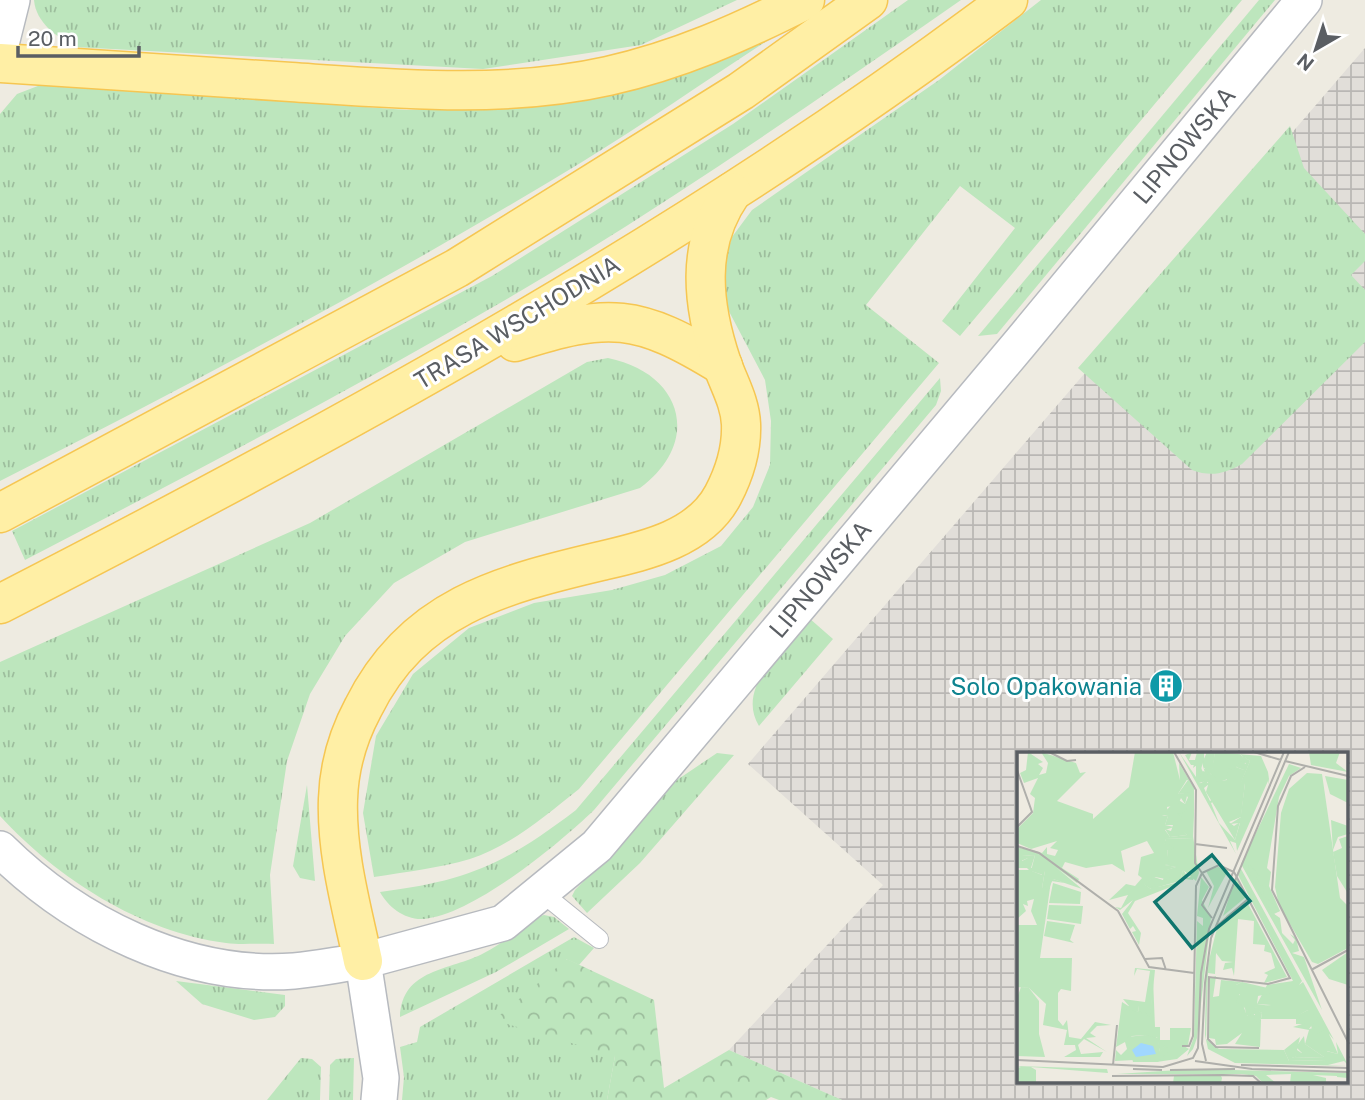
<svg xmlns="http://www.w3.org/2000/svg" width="1365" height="1100" font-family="'Public Sans',sans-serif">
<defs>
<pattern id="industrial-grid" width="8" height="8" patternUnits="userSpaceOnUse" patternTransform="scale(1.75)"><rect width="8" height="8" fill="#e1ded9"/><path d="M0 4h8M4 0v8" fill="none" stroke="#b9b7b4"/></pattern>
<pattern id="grass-tufts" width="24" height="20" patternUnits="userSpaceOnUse" patternTransform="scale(1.75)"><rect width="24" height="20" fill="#bde6bd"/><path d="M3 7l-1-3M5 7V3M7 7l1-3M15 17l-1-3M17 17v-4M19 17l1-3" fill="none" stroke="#9dbe9d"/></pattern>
<pattern id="forest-crowns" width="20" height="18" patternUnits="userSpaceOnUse" patternTransform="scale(1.75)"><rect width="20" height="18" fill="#bde6bd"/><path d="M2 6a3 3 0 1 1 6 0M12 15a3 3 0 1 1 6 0" fill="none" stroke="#9dbe9d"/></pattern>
</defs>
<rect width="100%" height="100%" fill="#eeebe1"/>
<path fill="url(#industrial-grid)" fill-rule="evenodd" d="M1365,48V1100H842L729,1050L883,885L748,764ZM1018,754H1346V1081H1018Z"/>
<g fill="url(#grass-tufts)">
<path d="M34,0H737L641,45L483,69L75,47C57,37 36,23 34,0Z"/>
<path d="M908,0H961C814,102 667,205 512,296C353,389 189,475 25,560L12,531L492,276L733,124Z"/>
<path d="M1041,0H1242L960,336L942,321L1015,228L960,186L866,305L939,363L579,789C546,815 511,846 470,859C439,868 406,872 374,877L363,813L376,736L413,674L469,628L534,603L612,590L665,575L721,546L753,507L770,465L771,421L765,380L723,300L722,268L732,237L752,210L939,80Z"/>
<path d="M1259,0H1275L997,334L978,336Z"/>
<path d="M782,31C715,74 650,120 582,162C393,277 197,381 0,481V114L17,94L43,84L407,110L551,105L675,76Z"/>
<path d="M1290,126L1304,168L1365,234V261L1351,275L1365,290V342L1242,464C1224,474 1211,477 1192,470L1078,368Z"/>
<path d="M608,358C682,373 703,441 640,488L465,542L394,583L345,636L310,694L287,761L270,875L274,944C258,943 241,945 226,943C140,932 57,878 0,816V662L310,523L587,362Z"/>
<path d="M940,378L941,391L936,405L594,810C560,843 472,916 423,919C405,920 388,907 380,892C468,881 505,864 576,810Z"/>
<path d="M809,618L833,639L759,726C735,687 785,647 809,618Z"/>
<path d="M717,753L734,755L640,863L587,913L572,896L575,890L626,838L674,782Z"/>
<path d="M307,785L315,881L300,878L293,866Z"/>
<path d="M544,915L554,917L569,929L496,972L400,1017C402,968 450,971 484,953C502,944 520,929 538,917Z"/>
<path d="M574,937L594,948L579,965L566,959L615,1056L607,1100H402L404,1077L400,1047L417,1042L420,1027Z"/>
<path d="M176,981L285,995V1006L275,1017L254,1020L202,1004Z"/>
<path d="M301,1058L312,1059L321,1067L320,1100H267Z"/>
<path d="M354,1058L353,1100H329L330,1065L336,1059Z"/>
</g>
<path fill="url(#forest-crowns)" d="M567,959L654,1000L664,1088L729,1050L842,1100H779L771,1097L766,1100H607L615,1056L494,1020Z"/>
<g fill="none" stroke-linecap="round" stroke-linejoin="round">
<g stroke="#b7babf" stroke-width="20">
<path id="service" d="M541,892L599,939"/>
</g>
<g stroke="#b7babf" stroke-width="38">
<g id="minor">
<path d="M0,48L12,0"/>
<path d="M0,849C75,923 185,979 294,971C317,969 340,964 363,961"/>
<path d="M379,1100L381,1078L363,961L503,923L597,846L1021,342L1304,0"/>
</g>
</g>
<g stroke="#f6c652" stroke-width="41">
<g id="primary">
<path d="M0,63C97,70 194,76 291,82C395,89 505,99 608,76C679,60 740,33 805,0"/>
<path d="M515,342C609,312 637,313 723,366"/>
<path d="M0,513L457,268L741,91L868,0"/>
<path d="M0,604C349,425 695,236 1008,0"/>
<path d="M363,961C352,909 336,853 338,799C339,767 348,736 363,708C413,607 500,585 601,561C644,551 700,539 723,495C734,474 742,449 741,424C740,402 729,384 722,364C702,305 695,245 732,192"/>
</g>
</g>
<use href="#service" stroke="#fff" stroke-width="18"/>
<use href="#minor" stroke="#fff" stroke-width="35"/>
<use href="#primary" stroke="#ffefa5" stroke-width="38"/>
</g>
<defs>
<g id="building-disc" transform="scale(1.75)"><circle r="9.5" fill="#0f9aa8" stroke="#fff"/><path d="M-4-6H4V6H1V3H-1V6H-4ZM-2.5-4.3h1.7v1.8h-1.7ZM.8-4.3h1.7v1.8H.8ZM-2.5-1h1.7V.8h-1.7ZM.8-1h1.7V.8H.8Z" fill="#fff"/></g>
</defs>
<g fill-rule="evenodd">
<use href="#building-disc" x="1166" y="686"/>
</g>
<g text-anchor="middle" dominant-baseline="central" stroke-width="6" stroke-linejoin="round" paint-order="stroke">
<g font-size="24" fill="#5a5e63" stroke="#fff">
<text transform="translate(1184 145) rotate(-50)">LIPNOWSKA</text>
<text transform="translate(517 322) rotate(-31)">TRASA WSCHODNIA</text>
<text transform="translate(820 579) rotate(-50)">LIPNOWSKA</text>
</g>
<g font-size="24" fill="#0d838f" stroke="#fff" text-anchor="end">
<text x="1142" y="686">Solo Opakowania</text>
</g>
</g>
<g transform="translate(1017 752)">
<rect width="331" height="331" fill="#eeebe1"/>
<path d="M162,0L179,25V13H174L168,3L175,0L172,8H180L190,28L182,0H187V17L193,15L194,23L198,0L244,4L251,20L252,27L251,33V29L220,99L219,91L213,89L219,102ZM223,2L233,9L223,32L228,31L224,62L222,57L216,62L217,68L221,64L224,65L213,72L223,71L218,88L202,71L194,51L222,33L193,49L187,36L192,32L182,31L189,29L194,33L222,23L213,20L227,18L219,15L230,10ZM292,0H323L319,11L331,20L294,13ZM162,11L177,36V63L162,62L168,64L162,73L170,83L153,85L148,77L154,79L156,73H148L151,64L145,63L160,47L168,52L173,41L161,42L171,28H163ZM272,12L284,16L272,24L262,45L250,116L254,120L252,134L263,159L257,162L263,166L265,181L276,192L278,188L273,182L279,186L282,199L275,201L287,205L305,258L224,112ZM175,78L182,121L179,129L166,118L163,129L134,137L126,132L137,125L146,128L149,118L159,115L147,113L151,112L150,94H146L149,87L176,86ZM18,103L14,116L21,115L15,119L25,123L26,115L28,118L25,136L29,132L31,137L33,128L36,127L48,131L34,129L23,206H55L54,239L44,237L41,241V268L46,274L50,268L52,285L64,287L78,270L94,273L80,274L73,281L79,285L69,286L90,300L67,287L61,293L64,302L86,300L83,305H47L59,298L58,293H47L50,278L26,273L29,252L12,236L0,235V173H20L14,159L17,147L10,149L11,154L6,152L9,159L0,167V118H12L7,113L11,106L4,109L5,104ZM201,115L212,117L191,156L197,134L189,119ZM223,115L285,229L282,233L286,230L317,288L312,282L296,283L291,258L282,263L288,265L289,272H279V267H244L245,261L234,256L254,253L240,252L250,233L276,229L220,121ZM219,124L229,145L206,164ZM184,125L192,135L185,148L194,166L180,286L176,297L170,304L177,285L180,169L186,174V166L180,164ZM36,131L64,140L63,152L32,151ZM230,150L270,225L247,231L251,223L247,221L258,216L254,201L247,199L248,193L236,192L237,169L221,167L217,224L215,216L206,218L208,211L216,210L205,209L199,201L198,222L191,221L189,287L202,297L267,298L272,309L309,308V299L321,302L319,290L331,313L327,309L311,313L331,314L218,311L191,297L188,283L189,220L199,180L210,163ZM32,153L66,154L64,172L30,167ZM30,169L58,173L53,188L57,191L27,184ZM199,224L196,245L202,244L204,228L225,230L219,233L230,264L234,260L244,268L243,295L218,292L225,281L210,292L199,293L198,287L192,286L193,226ZM136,226L138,275H143V288H153V276H174L171,293H165L172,297L160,307L139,310L148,301V294L143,301L140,285L136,289L128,283L115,284L111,287L117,308L98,309L99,298L104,303L110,297L108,290L99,295L105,250L121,260L122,253H134ZM287,284L288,292L307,305L275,306L285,301L279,295ZM0,314L90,317L91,321L14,315L19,318V331H0V316L4,315ZM176,317L330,321L331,326L320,325V330V324L296,323L309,326V331H273L274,322L249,323L259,331H246L239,324L225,322H100ZM157,324H204L205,326L204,331H156Z" fill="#bde6bd" fill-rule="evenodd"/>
<path d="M11,0L26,10L21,12L26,16L22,23L29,21L31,11L24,0L59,11L63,21L69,20L40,49L76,62V67L112,35L118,0H156L163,28L171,26L161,42L174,40L173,49L170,44L168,52L164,46L161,53L150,55L151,62L145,64H151L148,73L157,75L148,78L153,85L170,83L159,72L165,65L159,61L165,62L170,56L177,63L176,86L149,87L147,94L152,91L157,97L150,98L152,112L148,113L159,115L150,118L154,128L138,125L127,132L134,137L136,132L140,135L163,130L166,117L171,126L177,123L176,128L168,127L166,130L118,149L111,161L124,181L122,193L115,180L119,179L116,174L113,177L105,162L116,148L103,158L98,155L104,156L111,143L92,148L109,132L118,134L125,126L121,123L124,105L137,101L130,89L104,99L108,120L95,112L69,116L48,110L45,116L62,127L60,131L16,98L25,101L30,95V102L38,104L41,98L33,96L40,89L14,97L0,91V77L16,61L18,46L13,42L21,26L7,31L3,21L9,18ZM180,0H186V9L190,0H198L195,23L199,26L187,16L186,9L184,18L180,13L176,16ZM224,2L233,9L224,31H228L224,65L212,70L217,74L223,70L218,88L189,40L191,33L183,32L187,29L182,21L187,19L192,24L190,31L210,28L209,21L215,18L210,16L227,18L219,15L224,9L229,12ZM308,24L331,28V51L313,42ZM314,68L331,74V82L321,85L316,98ZM331,84V139L330,140L320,124L316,100L325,96L322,87ZM0,95L22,101L65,137L36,127L31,139L29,134L25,136L28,118L26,123L14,119L18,103L5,104V109L11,106V116H0ZM231,111L243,124L239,122L242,133L252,135L246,137L247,144L263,159L256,161L262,166L261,171L234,125ZM118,216L138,218L133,266L128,260L121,262L125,257L122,254L121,260L107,257L112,254L106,247L128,250L133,219L120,217L117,224ZM225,230L255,237V241L241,244L240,252L254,254L237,256L245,261L243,271L237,269L238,262L229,264L228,256L219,250L223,242H217L219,233ZM4,235L12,236L22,249V282L28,305L0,304V246ZM291,258L301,265L292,277L308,273L309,277L299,282H312L321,302L310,299V308L272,309L267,298L283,285L280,298L286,302L275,306L307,305L288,292L292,278L276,275L288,271L281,263ZM128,283L141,286L143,300L148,293L152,298L141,310H116L110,285Z" fill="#bde6bd"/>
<path d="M290,21L305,22L323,146L331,154V196L301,212L295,210L262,153L258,135L264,61L272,37ZM331,200V233L312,227L305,218Z" fill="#bde6bd"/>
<path d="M124,291L136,294L139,302L119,305L115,298Z" fill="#a0d7ff"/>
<path fill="none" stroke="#afafab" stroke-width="2" d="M32,0L50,9L59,8M157,0L179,38L178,111L185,121L179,134L176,284L172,294H165M237,0L264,8M268,9L331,24M288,15L274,24L261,54L255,138L331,290M0,18L15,60L0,75M178,92L210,96M0,94L22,101L101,159L132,215L177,221M185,121L202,113L217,120L273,226L251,232L192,225L191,287L199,295L242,296M185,121L194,135L185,153L195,166M200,174L231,147M128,207L145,206L149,218M294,218L331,198M0,308L146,315L176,306L181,296L184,221L192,177L267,0M178,309L235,317L331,320M189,309L185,292L188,231L194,186L272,0M96,313L100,273M224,313L331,316M116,317L145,318M153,318L218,317M95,324L206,323L236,324L244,331"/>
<path fill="#0f766e" fill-opacity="0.15" stroke="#0f766e" stroke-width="3.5" d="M195,103L233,149L175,196L138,150Z"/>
<rect width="331" height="331" fill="none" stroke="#5a5e63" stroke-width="3.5"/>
</g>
<g transform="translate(1316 49) rotate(219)" stroke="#ffffff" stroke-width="5" paint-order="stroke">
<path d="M0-5L12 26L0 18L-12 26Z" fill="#5a5e63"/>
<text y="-10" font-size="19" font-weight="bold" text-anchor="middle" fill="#5a5e63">N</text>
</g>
<path d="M18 46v10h121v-10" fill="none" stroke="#5a5e63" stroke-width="3.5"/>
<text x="28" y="46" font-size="21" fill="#5a5e63" stroke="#ffffff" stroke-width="5" paint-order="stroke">20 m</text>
</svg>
